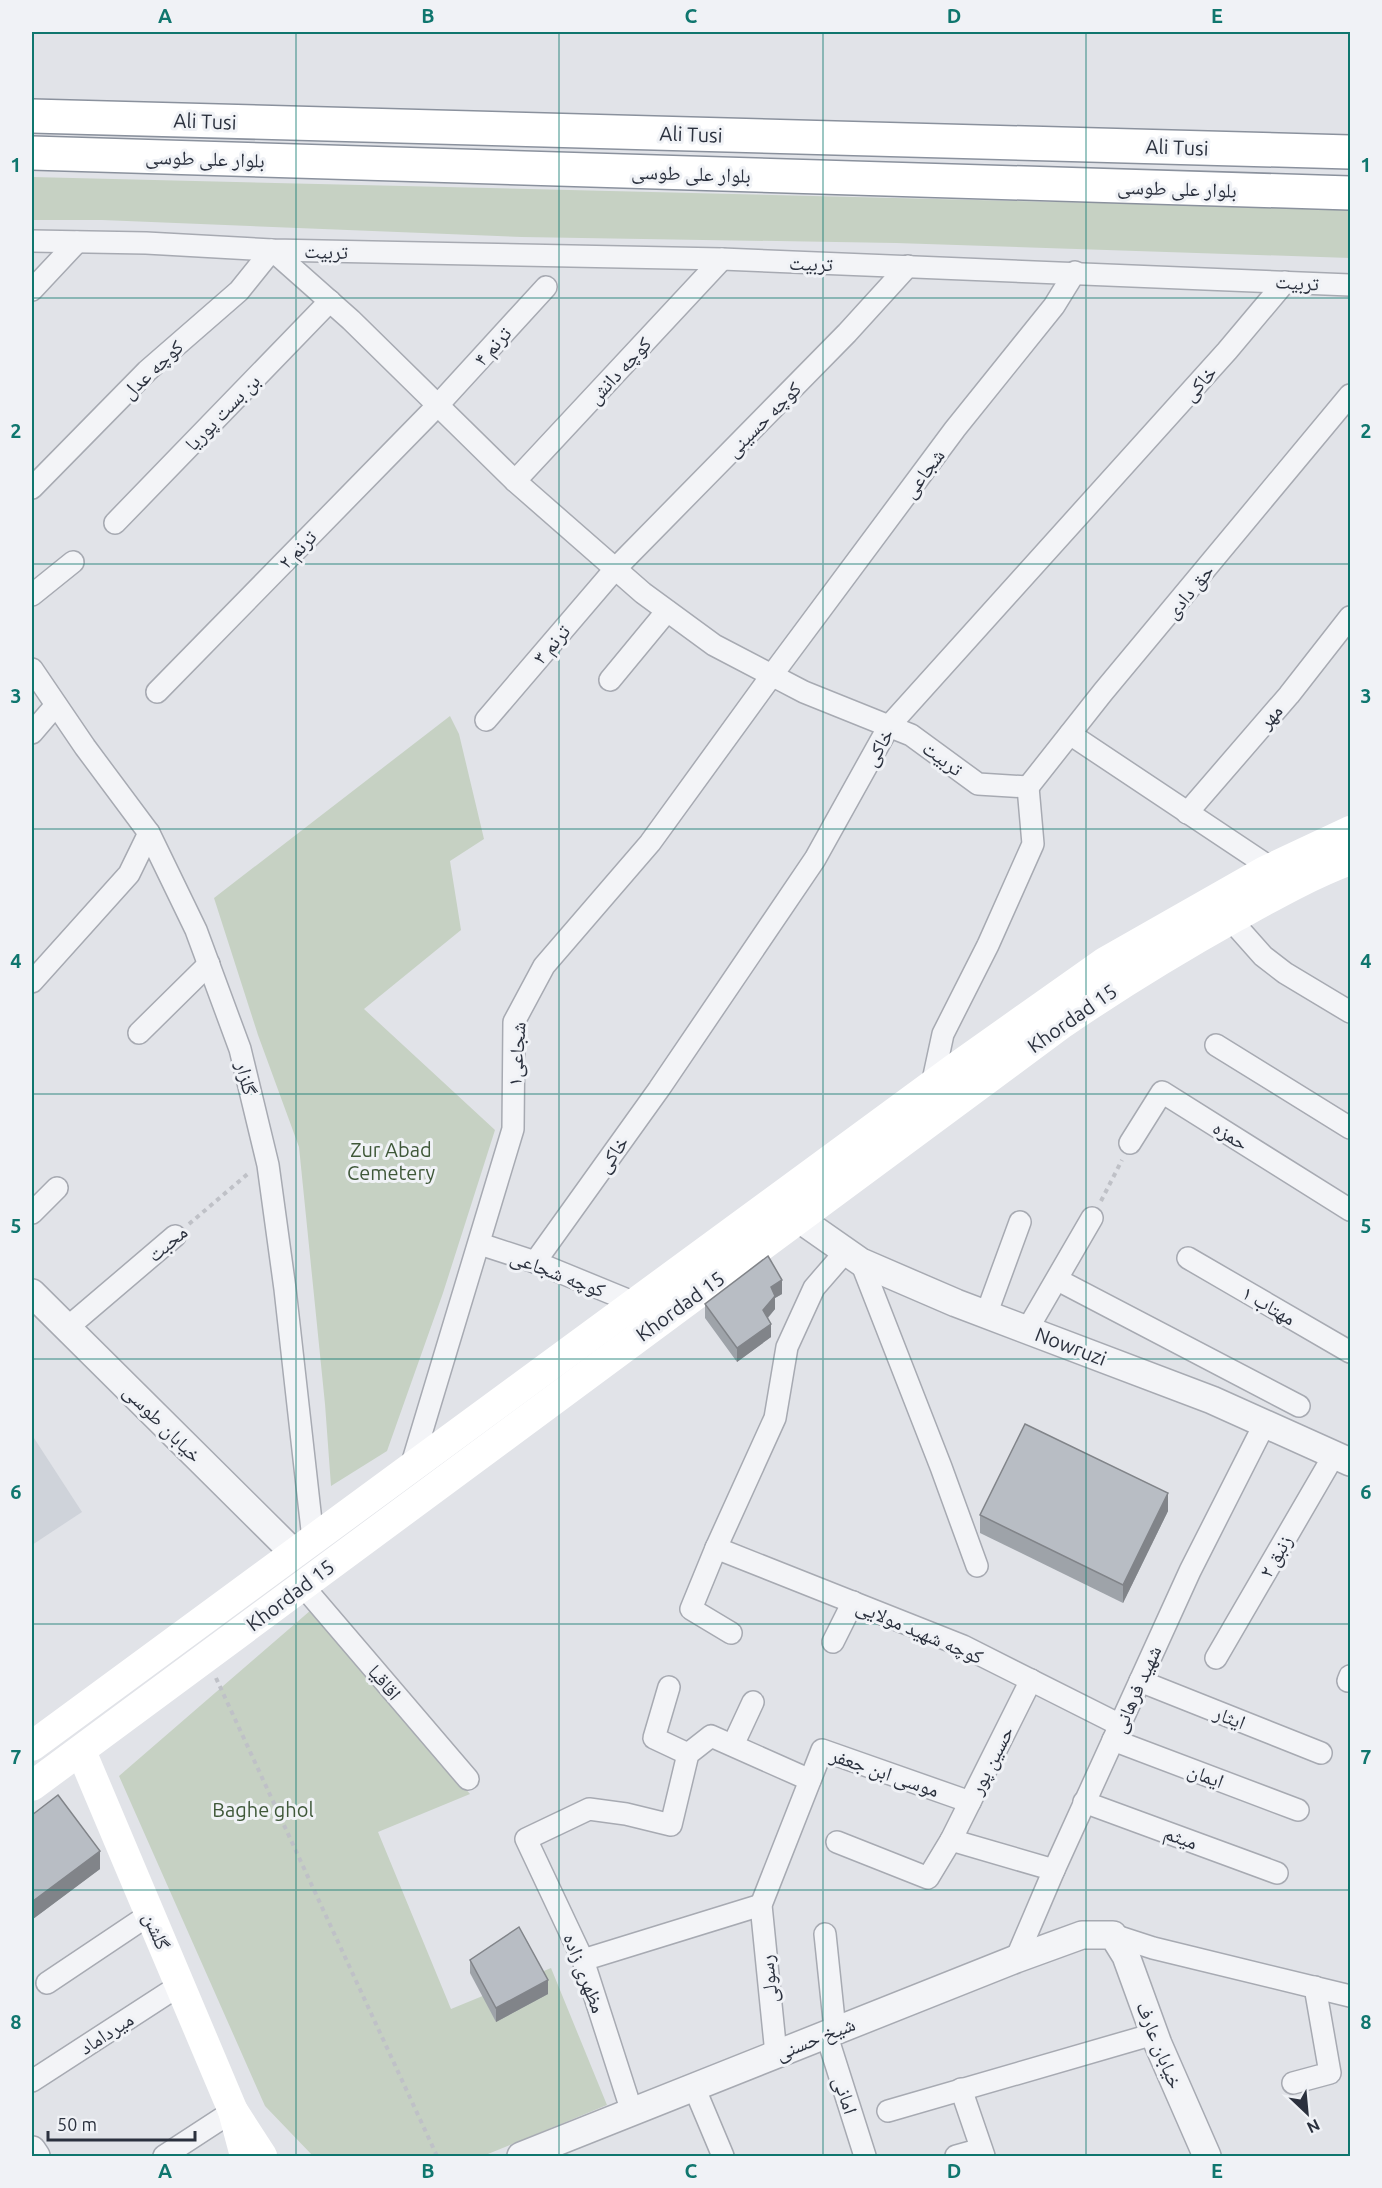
<svg xmlns="http://www.w3.org/2000/svg" width="1382" height="2188" font-family="Ubuntu,'Noto Naskh Arabic',sans-serif">
<rect width="100%" height="100%" fill="#e1e3e8"/>
<path fill="#cfd3da" d="M32,1435L82,1512L32,1545Z"/>
<g fill="#c6d1c3">
<path d="M32,177L1350,209V258L896,243L522,237L102,220H32Z"/>
<path d="M450,716L459,734L484,839L450,861L461,930L364,1009L495,1130L443,1293L387,1451L331,1486L325,1404L299,1147L258,1035L214,898Z"/>
<path d="M311,1610L470,1794L378,1832L451,2009L551,1968L607,2105L483,2156H313L265,2106L119,1776Z"/>
</g>
<g fill="none" stroke-linecap="round" stroke-linejoin="round">
<g stroke="#a7aab2" stroke-width="24">
<g id="minor">
<path d="M32,241L146,243L272,250L722,259L1350,285"/>
<path d="M32,290L77,242"/>
<path d="M515,481L722,259"/>
<path d="M32,488L147,371L239,291L272,250L351,320L515,481L643,593L714,645L804,692L911,735L978,784L1028,787"/>
<path d="M115,523L330,301"/>
<path d="M32,595L73,562"/>
<path d="M32,669L85,747L149,833L196,930L240,1049L268,1165L285,1289L313,1539"/>
<path d="M610,680L667,611"/>
<path d="M157,692L438,405L546,287"/>
<path d="M486,720L616,568L847,333L908,266"/>
<path d="M32,733L56,705"/>
<path d="M1070,734L1271,868"/>
<path d="M1028,787L1103,692L1350,395"/>
<path d="M1187,813L1289,695L1350,617"/>
<path d="M1231,920L1263,956L1285,973L1350,1012"/>
<path d="M32,982L129,874L149,833"/>
<path d="M139,1033L209,964"/>
<path d="M1216,1045L1350,1128"/>
<path d="M932,1085L943,1034L988,945L1033,844L1028,787"/>
<path d="M1130,1143L1162,1092L1350,1210"/>
<path d="M32,1213L57,1188"/>
<path d="M480,1244L535,1262L635,1303"/>
<path d="M1188,1258L1350,1352"/>
<path d="M535,1262L659,1089L815,859L889,726L1227,351L1285,282"/>
<path d="M861,1262L941,1467L977,1566"/>
<path d="M1058,1280L1299,1406"/>
<path d="M986,1315L1020,1222"/>
<path d="M67,1328L175,1236"/>
<path d="M1027,1330L1092,1218"/>
<path d="M411,1467L513,1129L514,1022L544,966L650,843L772,675L955,429L1054,306L1075,272"/>
<path d="M716,1548L963,1646L1120,1725"/>
<path d="M303,1586L468,1779"/>
<path d="M731,1633L691,1609L716,1548L775,1418L787,1347L814,1288L846,1251"/>
<path d="M833,1642L853,1602"/>
<path d="M1216,1658L1334,1455"/>
<path d="M1031,1680L951,1840L1054,1870"/>
<path d="M1140,1681L1321,1753"/>
<path d="M1348,1681L1350,1676"/>
<path d="M669,1687L654,1738L688,1754"/>
<path d="M1113,1740L1298,1810"/>
<path d="M733,1745L753,1702"/>
<path d="M1084,1802L1277,1873"/>
<path d="M837,1842L928,1878L951,1840"/>
<path d="M825,1934L835,2030"/>
<path d="M1113,1935L1153,1948L1350,1996"/>
<path d="M1016,1959L1054,1870L1190,1571L1265,1423"/>
<path d="M583,1960L761,1905"/>
<path d="M47,1983L150,1914"/>
<path d="M826,2033L865,2156"/>
<path d="M776,2054L761,1905L822,1750L970,1802"/>
<path d="M32,2081L180,1985"/>
<path d="M1293,2083L1330,2073L1315,1987"/>
<path d="M694,2087L723,2156"/>
<path d="M961,2089L984,2156"/>
<path d="M888,2111L1154,2034"/>
<path d="M632,2112L583,1960L526,1839L589,1809L626,1814L671,1825L688,1754L711,1736L810,1780"/>
<path d="M164,2156L233,2111"/>
<path d="M956,2156L981,2149"/>
</g>
</g>
<g stroke="#a7aab2" stroke-width="30">
<g id="tertiary">
<path d="M798,1218L861,1262L956,1303L1212,1400L1350,1462"/>
<path d="M32,1293L294,1553"/>
<path d="M32,2150L36,2156"/>
<path d="M521,2156L1016,1959L1082,1935H1113L1126,1956L1158,2044L1207,2156"/>
</g>
</g>
<g stroke="#8a919d" stroke-width="36">
<g id="trunk">
<path d="M32,116L1350,152"/>
<path d="M32,153L1350,193"/>
</g>
</g>
<g stroke="#bfc1c7" stroke-width="4" stroke-dasharray="4.5 4.5" stroke-linecap="butt">
<path d="M1101,1201L1122,1160"/>
<path d="M189,1224L250,1172"/>
<path d="M216,1678L437,2156"/>
</g>
<use href="#minor" stroke="#f3f4f7" stroke-width="21"/>
<use href="#tertiary" stroke="#f3f4f7" stroke-width="27"/>
<g stroke="#fff" stroke-width="30">
<path d="M32,1746L955,1068L1105,962L1265,871L1350,831"/>
<path d="M81,1751L233,2111"/>
<path d="M32,1786L1063,1023C1119,985 1176,950 1235,917C1273,896 1310,875 1350,860"/>
<path d="M245,2156L233,2111L262,2156"/>
</g>
<use href="#trunk" stroke="#fff" stroke-width="33"/>
</g>
<g fill="#9ea3a9">
<path d="M782,1294L775,1298V1309L768,1318L771,1337L737,1362L705,1318V1304Z"/>
<path d="M1168,1511L1123,1603L980,1533V1515Z"/>
<path d="M32,1815L100,1869L33,1919L32,1918Z"/>
<path d="M470,1960L548,1994L496,2022L470,1973Z"/>
</g>
<g fill="#818489">
<path d="M782,1280V1294L775,1298V1309L763,1323V1310L771,1287Z"/>
<path d="M771,1324V1337L737,1362V1348Z"/>
<path d="M1168,1493V1511L1123,1603V1585Z"/>
<path d="M100,1851V1869L33,1919V1901Z"/>
<path d="M548,1980V1994L496,2022V2008Z"/>
</g>
<g fill="#b8bdc4" stroke="#818489" stroke-width="1.5">
<path d="M768,1256L782,1280L771,1287L775,1296L763,1310L771,1324L737,1348L705,1304Z"/>
<path d="M1025,1424L1168,1493L1123,1585L980,1515Z"/>
<path d="M58,1795L100,1851L33,1901L32,1900V1815Z"/>
<path d="M519,1927L548,1980L496,2008L470,1960Z"/>
</g>
<path fill="none" stroke="#0f766e" stroke-width="1.5" stroke-opacity="0.55" d="M296,32V2156M559,32V2156M823,32V2156M1086,32V2156M32,298H1350M32,564H1350M32,829H1350M32,1094H1350M32,1359H1350M32,1624H1350M32,1890H1350"/>
<g text-anchor="middle" dominant-baseline="central" stroke-width="6" stroke-linejoin="round" paint-order="stroke">
<g font-size="20" fill="#2b313e" stroke="#f0f2f6">
<text transform="translate(205 121) rotate(2)">Ali Tusi</text>
<text transform="translate(691 134) rotate(2)">Ali Tusi</text>
<text transform="translate(1177 147) rotate(2)">Ali Tusi</text>
<text transform="translate(205 158) rotate(2)">بلوار علی طوسی</text>
<text transform="translate(691 173) rotate(2)">بلوار علی طوسی</text>
<text transform="translate(1177 188) rotate(2)">بلوار علی طوسی</text>
<text transform="translate(326 251) rotate(1)">تربیت</text>
<text transform="translate(811 263) rotate(2)">تربیت</text>
<text transform="translate(1297 282) rotate(3)">تربیت</text>
<text transform="translate(492 346) rotate(-48)">ترنم ۴</text>
<text transform="translate(152 369) rotate(-43)">کوچه عدل</text>
<text transform="translate(619 370) rotate(-47)">کوچه دانش</text>
<text transform="translate(1199 383) rotate(-48)">خاکی</text>
<text transform="translate(222 412) rotate(-46)">بن بست پوریا</text>
<text transform="translate(763 419) rotate(-45)">کوچه حسینی</text>
<text transform="translate(923 473) rotate(-53)">شجاعی</text>
<text transform="translate(297 549) rotate(-46)">ترنم ۲</text>
<text transform="translate(1189 591) rotate(-50)">حق دادی</text>
<text transform="translate(551 644) rotate(-49)">ترنم ۳</text>
<text transform="translate(1270 716) rotate(-49)">مهر</text>
<text transform="translate(878 747) rotate(-60)">خاکی</text>
<text transform="translate(943 758) rotate(36)">تربیت</text>
<text transform="translate(1072 1018) rotate(-35)">Khordad 15</text>
<text transform="translate(516 1054) rotate(-86)">شجاعی۱</text>
<text transform="translate(247 1078) rotate(76)">گلزار</text>
<text transform="translate(1231 1135) rotate(32)">حمزه</text>
<text transform="translate(612 1154) rotate(-55)">خاکی</text>
<text transform="translate(167 1243) rotate(-40)">محبت</text>
<text transform="translate(558 1273) rotate(21)">کوچه شجاعی</text>
<text transform="translate(1269 1305) rotate(30)">مهتاب ۱</text>
<text transform="translate(680 1306) rotate(-36)">Khordad 15</text>
<text transform="translate(1071 1346) rotate(21)">Nowruzi</text>
<text transform="translate(163 1423) rotate(45)">خیابان طوسی</text>
<text transform="translate(1275 1556) rotate(-60)">زنبق ۲</text>
<text transform="translate(290 1595) rotate(-37)">Khordad 15</text>
<text transform="translate(920 1631) rotate(23)">کوچه شهید مولایی</text>
<text transform="translate(385 1682) rotate(50)">اقاقیا</text>
<text transform="translate(1136 1689) rotate(-66)">شهید فرهانی</text>
<text transform="translate(1230 1717) rotate(22)">ایثار</text>
<text transform="translate(991 1760) rotate(-63)">حسین پور</text>
<text transform="translate(885 1772) rotate(19)">موسی ابن جعفر</text>
<text transform="translate(1206 1775) rotate(21)">ایمان</text>
<text transform="translate(1181 1837) rotate(20)">میثم</text>
<text transform="translate(157 1931) rotate(67)">گلشن</text>
<text transform="translate(585 1973) rotate(69)">مظهری زاده</text>
<text transform="translate(768 1979) rotate(-96)">رسولی</text>
<text transform="translate(106 2033) rotate(-33)">میرداماد</text>
<text transform="translate(815 2038) rotate(-22)">شیخ حسنی</text>
<text transform="translate(1160 2045) rotate(68)">خیابان عارف</text>
<text transform="translate(846 2095) rotate(72)">امانی</text>
</g>
<g font-size="20" fill="#3f5839" stroke="#f0f2f6">
<text x="391" y="1149">Zur Abad<tspan x="391" dy="23">Cemetery</tspan></text>
<text x="263" y="1809">Baghe ghol</text>
</g>
</g>
<rect width="1382" height="2188" fill="none" stroke="#f0f2f6" stroke-width="66"/>
<g transform="translate(1307 2113) rotate(154)" stroke="#f0f2f6" stroke-width="4.5" paint-order="stroke">
<path d="M0-4.5L10 22L0 15L-10 22Z" fill="#2b313e"/>
<text y="-9" font-size="16" font-weight="bold" text-anchor="middle" fill="#2b313e">N</text>
</g>
<path d="M48 2131v9h147v-9" fill="none" stroke="#2b313e" stroke-width="3"/>
<text x="57" y="2131" font-size="18" fill="#2b313e" stroke="#f0f2f6" stroke-width="4.5" paint-order="stroke">50 m</text>
<rect x="33" y="33" width="1316" height="2122" fill="none" stroke="#0f766e" stroke-width="2"/>
<g font-size="20" text-anchor="middle" font-weight="bold" fill="#0f766e">
<text x="165" y="23">A</text>
<text x="428" y="23">B</text>
<text x="691" y="23">C</text>
<text x="954" y="23">D</text>
<text x="1217" y="23">E</text>
<text x="16" y="172">1</text>
<text x="1366" y="172">1</text>
<text x="16" y="438">2</text>
<text x="1366" y="438">2</text>
<text x="16" y="703">3</text>
<text x="1366" y="703">3</text>
<text x="16" y="968">4</text>
<text x="1366" y="968">4</text>
<text x="16" y="1233">5</text>
<text x="1366" y="1233">5</text>
<text x="16" y="1499">6</text>
<text x="1366" y="1499">6</text>
<text x="16" y="1764">7</text>
<text x="1366" y="1764">7</text>
<text x="16" y="2029">8</text>
<text x="1366" y="2029">8</text>
<text x="165" y="2178">A</text>
<text x="428" y="2178">B</text>
<text x="691" y="2178">C</text>
<text x="954" y="2178">D</text>
<text x="1217" y="2178">E</text>
</g>
</svg>
